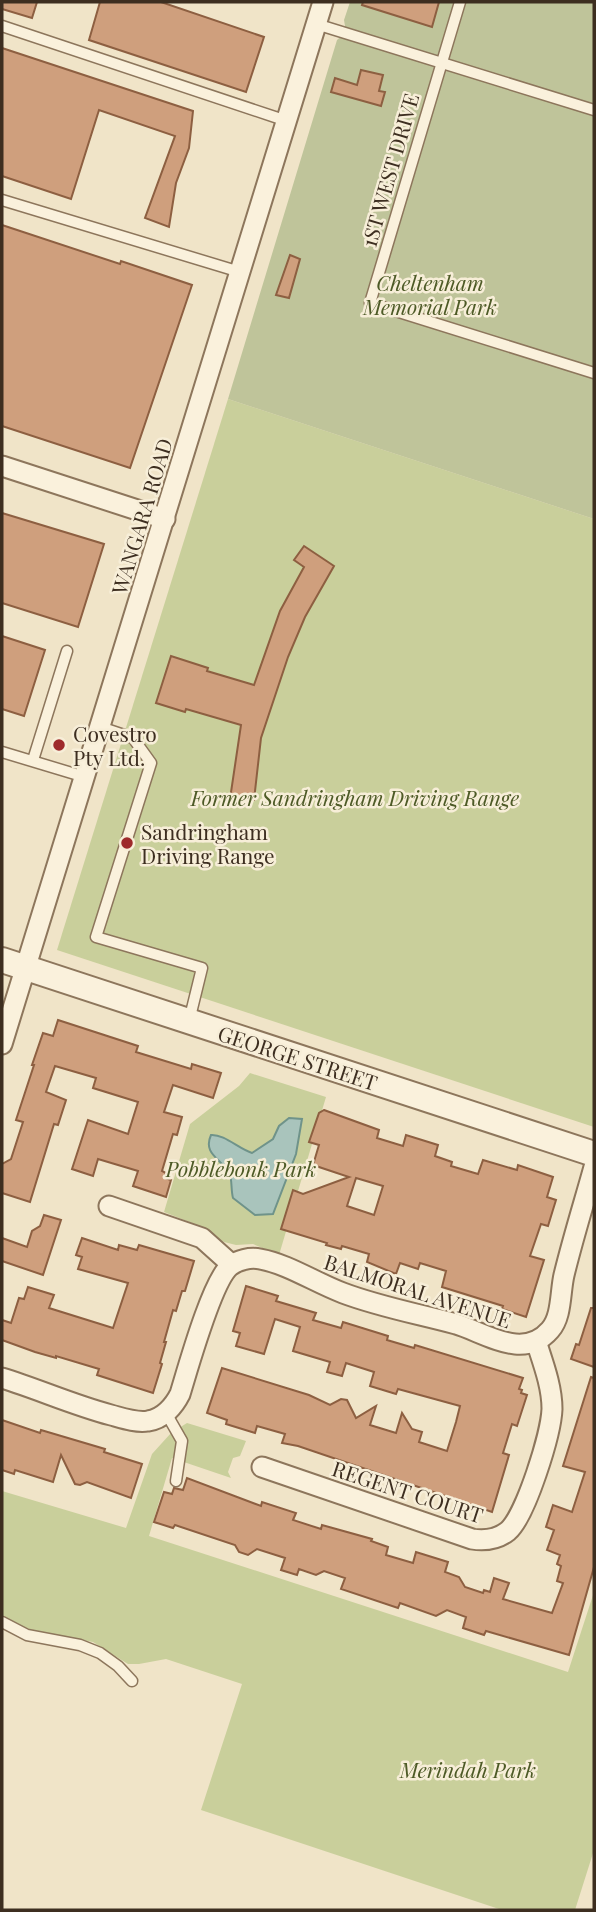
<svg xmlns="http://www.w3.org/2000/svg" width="596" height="1912" font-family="'Playfair Display',serif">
<rect width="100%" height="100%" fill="#f0e4c8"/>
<g fill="#c9cf9b">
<path d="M228,399L594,519V1127L57,950Z"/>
<path d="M250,1073L326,1097L279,1255L253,1244L236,1245L224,1242L197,1225L164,1212L190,1124L239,1086Z"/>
<path d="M187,1423L246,1441L240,1456L233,1458L228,1472L231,1478L172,1458L149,1536L568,1672L594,1592V1850L575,1910H502L201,1810L242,1684L166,1659L139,1664H128L93,1642L37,1632L19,1625L2,1615V1491L126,1528L152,1454L171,1433Z"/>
</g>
<path fill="#bfc49a" d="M350,2H594V519L228,399L337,40L346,32L344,20Z"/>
<path fill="#a9c4bc" stroke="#6f938a" stroke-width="2" d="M289,1118L302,1119L296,1154L273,1214L255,1215L233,1198C231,1191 232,1180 230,1175C223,1159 202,1155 211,1135C224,1134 239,1149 252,1153L273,1139L279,1126Z"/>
<g fill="#cf9f7d" stroke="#8d5f41" stroke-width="2" fill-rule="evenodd">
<path d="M2,2H37L32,18L2,9Z"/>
<path d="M100,2H161L264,37L246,92L89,40Z"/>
<path d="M363,2H439L432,27L362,5Z"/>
<path d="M2,48L193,111L189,148L176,183L169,227L145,218L175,136L99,110L71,199L2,176Z"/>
<path d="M361,70L383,75L379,91L385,92L381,106L331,92L335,78L357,85Z"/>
<path d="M2,225L120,264L121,261L192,285L130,468L2,426Z"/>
<path d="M290,255L300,259L289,298L276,295Z"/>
<path d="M2,513L104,544L78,627L2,603Z"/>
<path d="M304,546L334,566L305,617L288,657L261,738L254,800L230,799L241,725L186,709L185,712L156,703L171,656L208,668L207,671L254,685L280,611L304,567L294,560Z"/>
<path d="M2,636L45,650L24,716L2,709Z"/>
<path d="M58,1020L138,1046L136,1052L191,1069L192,1064L221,1073L213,1098L173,1085L164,1112L182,1117L177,1135L173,1134L162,1171L166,1173L165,1178L171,1180L166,1197L133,1186L138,1171L98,1159L93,1176L72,1169L88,1120L128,1134L138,1102L93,1088L96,1078L55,1066L46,1092L66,1100L58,1125L54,1124L30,1202L2,1193V1164L11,1159L23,1122L16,1120L34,1065H32L43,1033L53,1036Z"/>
<path d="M324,1110L379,1130L377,1138L403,1146L406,1135L438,1145L435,1156L452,1162L451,1166L478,1174L483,1160L517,1170L518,1165L553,1177L547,1197L556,1200L548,1226L541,1224L530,1256L544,1260L526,1317L502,1309L503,1306L442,1287L446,1271L420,1263L418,1269L400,1263L396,1274L367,1262L369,1254L342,1246L341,1249L326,1245L327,1243L281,1229L293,1190L303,1194L349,1177L313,1165L319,1145L309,1142L319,1113ZM356,1178L383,1186L374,1215L347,1206Z"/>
<path d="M44,1215L61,1220L43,1275L2,1261V1238L27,1247L32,1231L40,1226Z"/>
<path d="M82,1238L118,1250L119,1245L137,1250L139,1245L194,1261L185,1291H182L176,1311L173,1310L164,1342H166L160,1363L162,1364L153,1393L97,1375L99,1369L56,1356V1358L35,1352L2,1340V1320L11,1323L19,1298L24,1299L28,1287L54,1295L49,1308L113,1328L128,1283L78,1269L82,1257L76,1255Z"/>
<path d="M246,1286L278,1296L276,1301L316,1313L313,1320L341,1328L343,1322L388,1336L387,1340L414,1348L415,1345L523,1378L519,1389L522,1390L521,1393L527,1395L517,1426L512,1424L503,1453L509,1455L492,1512L298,1446L282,1443L285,1434L257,1426L255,1433L226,1424L227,1420L207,1413L222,1368L309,1395L330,1405L341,1399L347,1400L356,1418L376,1406L370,1425L396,1433L402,1413L412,1429L422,1432L419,1442L447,1451L456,1422L460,1406L398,1389L396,1394L370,1386L374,1372L346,1363L342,1376L327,1372L330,1362L293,1351L300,1327L275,1319L264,1354L236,1346L240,1333L233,1331Z"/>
<path d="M591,1308H594V1367L571,1359L576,1344L579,1345Z"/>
<path d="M591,1377L594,1378V1567L569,1655L486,1631L484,1635L463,1628L466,1617L447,1610L436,1616L400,1603L398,1608L341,1589L345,1578L324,1571L316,1575L299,1569L297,1575L281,1570L285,1558L257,1549L248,1555L239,1552L235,1545L175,1525L173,1528L154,1522L164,1492L172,1494L174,1488L183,1490L187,1478L261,1506L262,1502L296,1513L293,1520L321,1529L322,1525L372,1539L371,1541L388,1547L386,1555L413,1563L416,1552L448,1562L445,1572L459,1577L465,1587L483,1593L484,1590L490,1592L494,1578L509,1583L503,1599L552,1613L563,1583L557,1581L561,1566L557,1564L560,1555L547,1550L554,1530L546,1527L553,1505L572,1512L585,1472L563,1466Z"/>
<path d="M2,1420L40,1433L41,1430L105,1449L104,1452L142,1464L131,1498L87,1482L80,1485L75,1484L61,1455L53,1482L15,1470L14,1474L2,1470Z"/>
</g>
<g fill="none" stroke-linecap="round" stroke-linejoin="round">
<g stroke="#8d765c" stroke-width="13">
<g id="service">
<path d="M460,2L370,303L594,373"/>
<path d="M316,24L594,110"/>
<path d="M2,26L287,121"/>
<path d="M2,200L240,272"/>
<path d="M100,727L133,738L151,763L96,937L202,968L189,1021"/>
<path d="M2,752L85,777"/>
<path d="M33,760L67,651"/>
<path d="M166,1413L182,1441L176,1481"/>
<path d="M2,1622L27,1635L80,1645L100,1653L118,1666L132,1681"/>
</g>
</g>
<g stroke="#8d765c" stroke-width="23">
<g id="minor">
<path d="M2,466L165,519"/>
<path d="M2,1044L323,2"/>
<path d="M109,1206L202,1238L231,1264"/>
<path d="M2,1378C38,1389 73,1405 111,1415C122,1418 136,1423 148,1421C163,1419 174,1406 180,1394C188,1368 212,1281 230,1266C238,1260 250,1257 260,1259C288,1264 316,1283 343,1293C380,1307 419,1314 456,1324C486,1333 523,1361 550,1330C562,1317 560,1292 564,1275C573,1238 584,1203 594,1167"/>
<path d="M262,1467L472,1539C485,1541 498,1539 508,1531C526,1515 551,1434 552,1409C552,1386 543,1363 536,1341"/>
</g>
</g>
<g stroke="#8d765c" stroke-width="28">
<path id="tertiary" d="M2,960L594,1154"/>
</g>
<use href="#service" stroke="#faf1dc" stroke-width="10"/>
<use href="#minor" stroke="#faf1dc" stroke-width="19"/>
<use href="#tertiary" stroke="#faf1dc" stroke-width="24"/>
</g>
<g fill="#9e2a2b" stroke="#f7eed8" stroke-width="2.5">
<circle cx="59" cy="745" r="7"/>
<circle cx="127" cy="843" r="7"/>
</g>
<g text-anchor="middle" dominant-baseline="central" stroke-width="5" stroke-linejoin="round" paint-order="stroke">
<g font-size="21" fill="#3d2e20" stroke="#f7eed8">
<text transform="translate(389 170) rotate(-74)">1ST WEST DRIVE</text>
<text transform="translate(141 516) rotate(-73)">WANGARA ROAD</text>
<text transform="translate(298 1057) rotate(18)">GEORGE STREET</text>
<text transform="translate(418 1290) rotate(18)">BALMORAL AVENUE</text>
<text transform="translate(408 1491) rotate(18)">REGENT COURT</text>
</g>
<g font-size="21" font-style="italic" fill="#4d5a26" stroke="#f7eed8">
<text x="430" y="282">Cheltenham<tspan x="430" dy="24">Memorial Park</tspan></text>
<text x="355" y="797">Former Sandringham Driving Range</text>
<text x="241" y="1168">Pobblebonk Park</text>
<text x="468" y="1769">Merindah Park</text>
</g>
<g font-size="21" fill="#3d2e20" stroke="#f7eed8" text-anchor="start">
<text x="73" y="733">Covestro<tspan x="73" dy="24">Pty Ltd.</tspan></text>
<text x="141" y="831">Sandringham<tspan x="141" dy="24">Driving Range</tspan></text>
</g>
</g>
<rect width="596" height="1912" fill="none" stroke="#3d2e20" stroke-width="7"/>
</svg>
